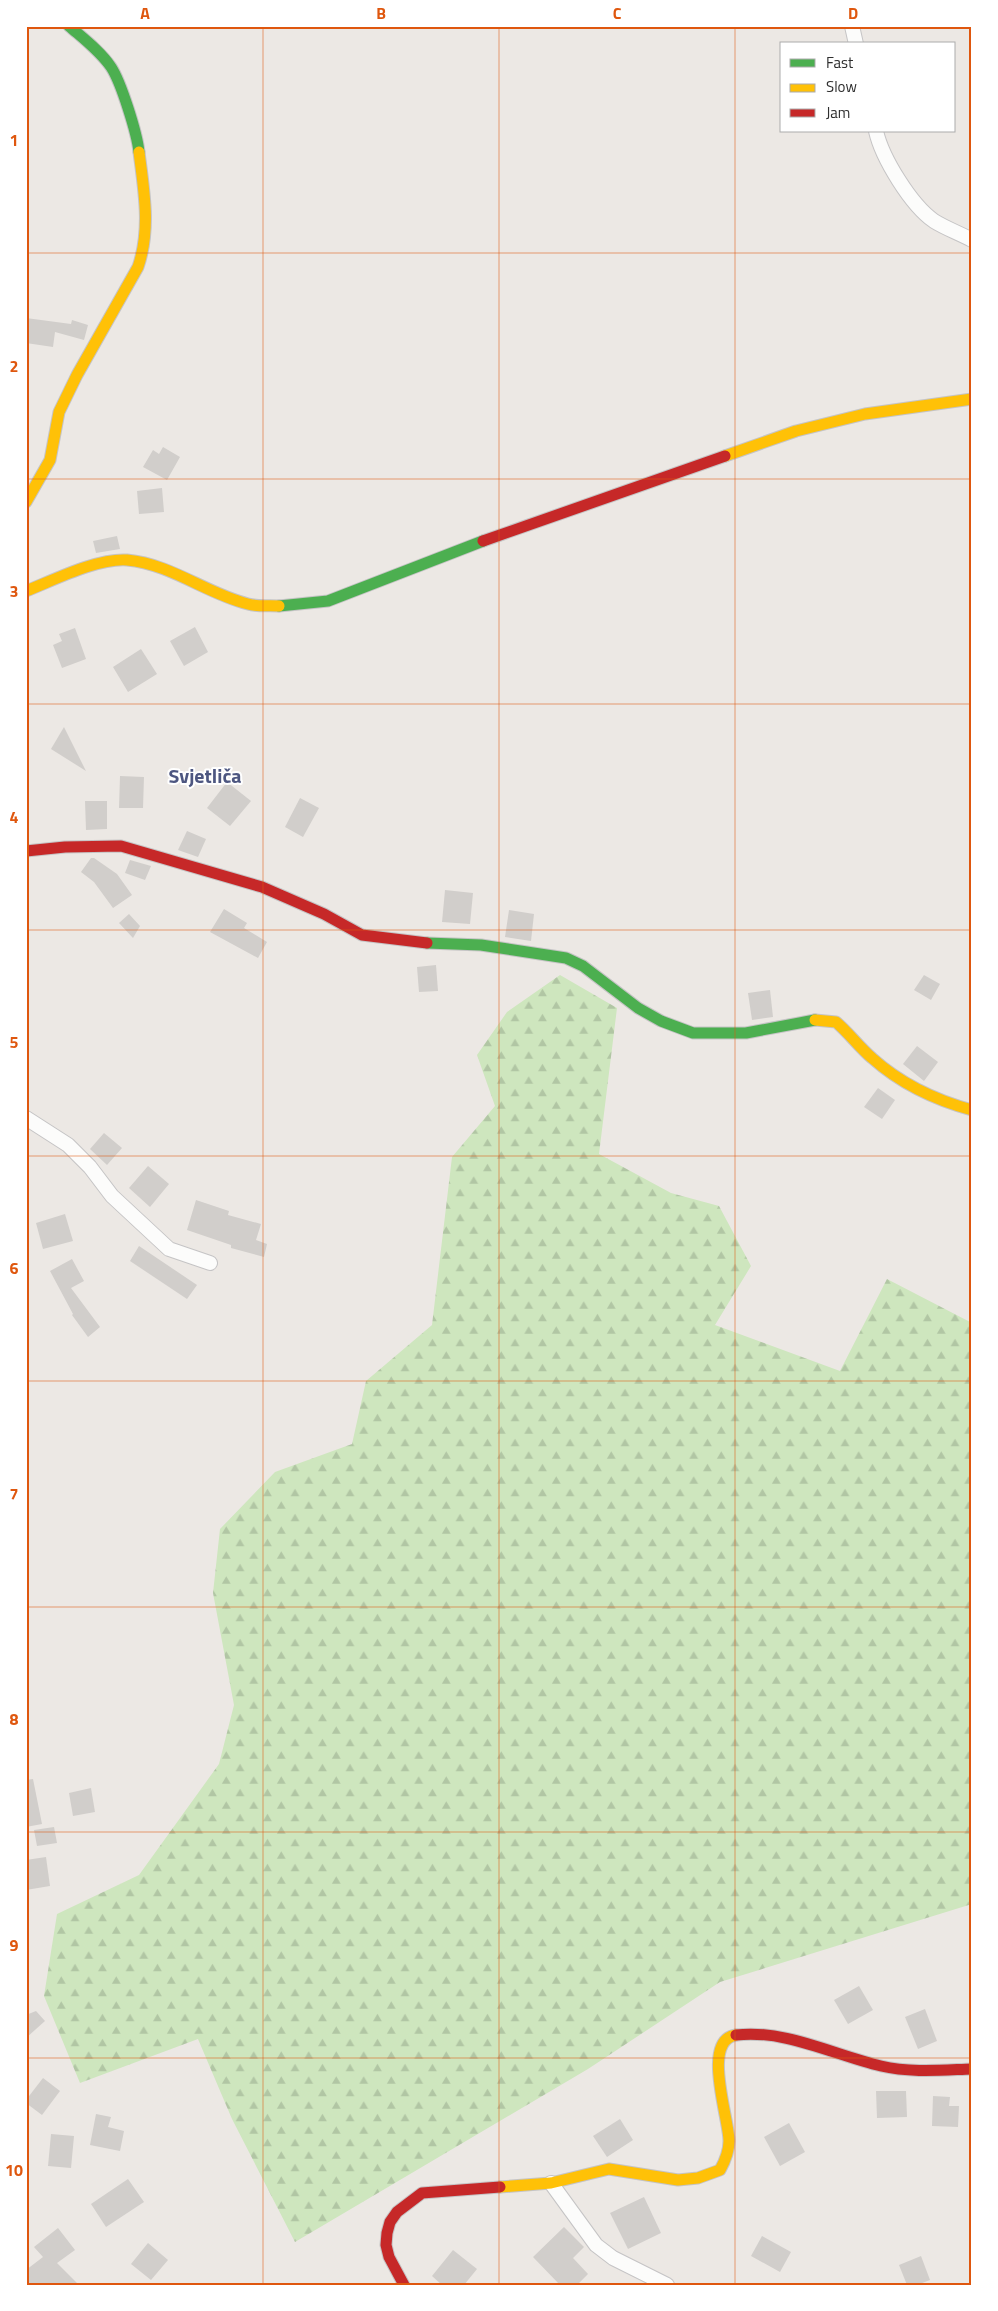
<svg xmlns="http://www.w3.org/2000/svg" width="998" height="2311" font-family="'Titillium Web',sans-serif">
<defs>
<pattern id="forest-firs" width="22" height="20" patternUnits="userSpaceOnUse" patternTransform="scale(1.25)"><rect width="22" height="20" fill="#cee6be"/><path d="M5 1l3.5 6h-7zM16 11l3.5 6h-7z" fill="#b1c6a4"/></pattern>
</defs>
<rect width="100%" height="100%" fill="#ece8e4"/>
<path fill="url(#forest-firs)" d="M560,975L617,1008L599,1154L671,1193L719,1206L751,1266L715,1325L840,1371L887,1279L972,1323V1904L720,1982L588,2069L295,2242L232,2119L198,2039L80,2083L44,1996L57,1914L139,1875L219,1764L234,1705L213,1593L220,1529L275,1472L352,1444L366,1381L432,1325L452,1157L495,1106L477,1055L507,1012Z"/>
<g fill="#d1cecb">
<path d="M26,318L71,324L72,320L88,325L84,340L55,332L53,347L26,343Z"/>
<path d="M163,447L180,457L167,480L143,467L153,450L159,454Z"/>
<path d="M162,488L164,512L139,514L137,491Z"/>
<path d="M117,536L120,549L96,553L93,541Z"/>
<path d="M195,627L208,652L184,666L170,641Z"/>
<path d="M75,628L86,659L62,668L53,645L62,641L59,634Z"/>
<path d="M141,649L157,674L128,692L113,667Z"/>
<path d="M64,727L86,771L51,749Z"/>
<path d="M120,776L144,777L143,808H119Z"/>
<path d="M227,782L251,801L230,826L207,808Z"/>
<path d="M300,798L319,808L303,837L285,827Z"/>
<path d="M85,801H107V829L86,830Z"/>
<path d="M187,831L206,839L198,857L178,850Z"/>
<path d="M91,858H94L117,874L132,895L113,908L94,882L81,872Z"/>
<path d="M130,860L151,866L145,880L125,873Z"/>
<path d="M445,890L473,893L470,924L442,922Z"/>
<path d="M224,909L247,923L244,928L267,942L258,958L210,932Z"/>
<path d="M509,910L534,914L531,941L505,937Z"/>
<path d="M129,914L140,926L133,938L119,923Z"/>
<path d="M436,965L438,991L419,992L417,967Z"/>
<path d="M924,975L940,984L931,1000L914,990Z"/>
<path d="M770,990L773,1017L752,1020L748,993Z"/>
<path d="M917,1046L938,1062L924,1081L903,1064Z"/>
<path d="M878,1088L895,1100L882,1119L864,1107Z"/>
<path d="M104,1133L122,1148L107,1165L90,1149Z"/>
<path d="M148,1166L169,1184L150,1207L129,1188Z"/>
<path d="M196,1200L229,1211L228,1215L261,1224L256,1240L267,1244L264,1257L231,1248V1245L187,1230Z"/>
<path d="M65,1214L73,1241L43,1249L36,1223Z"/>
<path d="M139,1246L197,1285L187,1299L130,1261Z"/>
<path d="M72,1259L84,1281L71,1288L100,1327L88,1337L72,1315L73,1314L50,1271Z"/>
<path d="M33,1779L42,1824L26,1827V1780Z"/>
<path d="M91,1788L95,1812L73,1816L69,1793Z"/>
<path d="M54,1827L57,1843L37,1846L34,1830Z"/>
<path d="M46,1857L50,1886L26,1890V1860Z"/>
<path d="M859,1986L873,2010L848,2024L834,2000Z"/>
<path d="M925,2009L937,2041L918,2049L905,2017Z"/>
<path d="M36,2011L45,2021L26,2038V2015Z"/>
<path d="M43,2078L60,2091L42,2115L26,2103V2100Z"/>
<path d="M876,2091H906L907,2117L877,2118Z"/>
<path d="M933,2096L950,2097L949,2106H959L958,2127L932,2126Z"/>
<path d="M96,2114L111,2117L108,2127L124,2131L120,2151L90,2145Z"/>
<path d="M620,2119L633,2140L607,2157L593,2136Z"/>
<path d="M789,2123L805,2152L780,2166L764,2137Z"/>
<path d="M51,2134L74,2136L71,2168L48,2166Z"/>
<path d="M128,2179L144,2202L106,2227L91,2204Z"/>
<path d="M644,2197L661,2233L628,2249L610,2213Z"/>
<path d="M564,2227L584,2247L573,2258L588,2274L577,2285H560L533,2257Z"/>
<path d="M58,2228L75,2250L57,2263L79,2285H26V2270L43,2257L34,2247Z"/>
<path d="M762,2236L791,2252L780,2272L751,2256Z"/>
<path d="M148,2243L168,2260L151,2280L131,2264Z"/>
<path d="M453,2250L477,2269L464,2285H442L432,2276Z"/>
<path d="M921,2256L930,2280L917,2285H907L899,2265Z"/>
</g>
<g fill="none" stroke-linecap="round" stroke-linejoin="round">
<g stroke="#c5c4c5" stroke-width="16">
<g id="street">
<path d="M852,26L856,44"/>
<path d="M876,131C882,158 911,205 934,221C945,228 959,233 972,240"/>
<path d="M26,1118L68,1145L90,1167L112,1196L169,1249L210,1263"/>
<path d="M551,2183L596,2245L613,2258L667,2285"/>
</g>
</g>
<g stroke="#c5c4c5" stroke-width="13">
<g id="fast">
<path d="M69,26C84,39 100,51 111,67C121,82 137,133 139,152"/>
<path d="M279,606L328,601L483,541"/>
<path d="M427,943L481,945L566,958L583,966L638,1008L661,1021L693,1033H746L815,1020"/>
</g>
</g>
<g stroke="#c5c4c5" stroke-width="13">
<g id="slow">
<path d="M725,456L796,431L865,414L972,399"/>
<path d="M26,502L50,460L59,412L77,375L138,267C151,229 144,191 139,152"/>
<path d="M26,591C54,580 97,558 127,560C171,564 207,594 248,604C258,607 269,605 279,606"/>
<path d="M815,1020L836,1022C849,1033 859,1047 872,1058C901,1084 935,1100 972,1110"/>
<path d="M500,2187L551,2183L609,2169L678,2180L698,2178L720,2170C725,2161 729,2152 729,2141C729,2118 701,2040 736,2035"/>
</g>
</g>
<g stroke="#c5c4c5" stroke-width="13">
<g id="jam">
<path d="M483,541L725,456"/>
<path d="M26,851L65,847L121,846L262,887L324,914L362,935L427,943"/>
<path d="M736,2035C785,2029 834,2055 881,2066C911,2073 942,2070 972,2069"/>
<path d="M404,2285L389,2257L386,2245L387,2233L390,2222L397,2212L422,2193L500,2187"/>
</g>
</g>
<use href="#street" stroke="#fcfcfb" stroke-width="14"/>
<use href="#fast" stroke="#4caf50" stroke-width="11"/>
<use href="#slow" stroke="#ffc107" stroke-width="11"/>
<use href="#jam" stroke="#c62828" stroke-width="11"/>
</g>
<path fill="none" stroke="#df570e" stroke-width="1" stroke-opacity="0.55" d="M263,26V2285M499,26V2285M735,26V2285M26,253H972M26,479H972M26,704H972M26,930H972M26,1156H972M26,1381H972M26,1607H972M26,1832H972M26,2058H972"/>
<g text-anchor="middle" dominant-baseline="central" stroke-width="4" stroke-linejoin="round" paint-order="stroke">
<g font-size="20" font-weight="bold" fill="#4d5680" stroke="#fff">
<text x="205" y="775">Svjetliča</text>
</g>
</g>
<rect width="998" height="2311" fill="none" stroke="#ffffff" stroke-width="55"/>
<rect x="780" y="42" width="175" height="90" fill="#ffffff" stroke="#ababab"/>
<rect x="790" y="59" width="25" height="8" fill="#4caf50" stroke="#ababab"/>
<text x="826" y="68" font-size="15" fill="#2e2e2e">Fast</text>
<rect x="790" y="84" width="25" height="8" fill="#ffc107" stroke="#ababab"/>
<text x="826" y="92" font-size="15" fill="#2e2e2e">Slow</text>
<rect x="790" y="109" width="25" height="8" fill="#c62828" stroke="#ababab"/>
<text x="826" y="118" font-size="15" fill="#2e2e2e">Jam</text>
<rect x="28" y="28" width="942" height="2256" fill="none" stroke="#df570e" stroke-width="2"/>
<g font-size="16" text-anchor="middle" font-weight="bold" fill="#df570e">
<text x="145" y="19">A</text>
<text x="381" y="19">B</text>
<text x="617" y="19">C</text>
<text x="853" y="19">D</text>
<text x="14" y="146">1</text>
<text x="14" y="372">2</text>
<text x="14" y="597">3</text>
<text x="14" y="823">4</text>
<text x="14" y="1048">5</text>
<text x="14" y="1274">6</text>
<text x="14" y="1500">7</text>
<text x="14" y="1725">8</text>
<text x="14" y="1951">9</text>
<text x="14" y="2176">10</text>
</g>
</svg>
